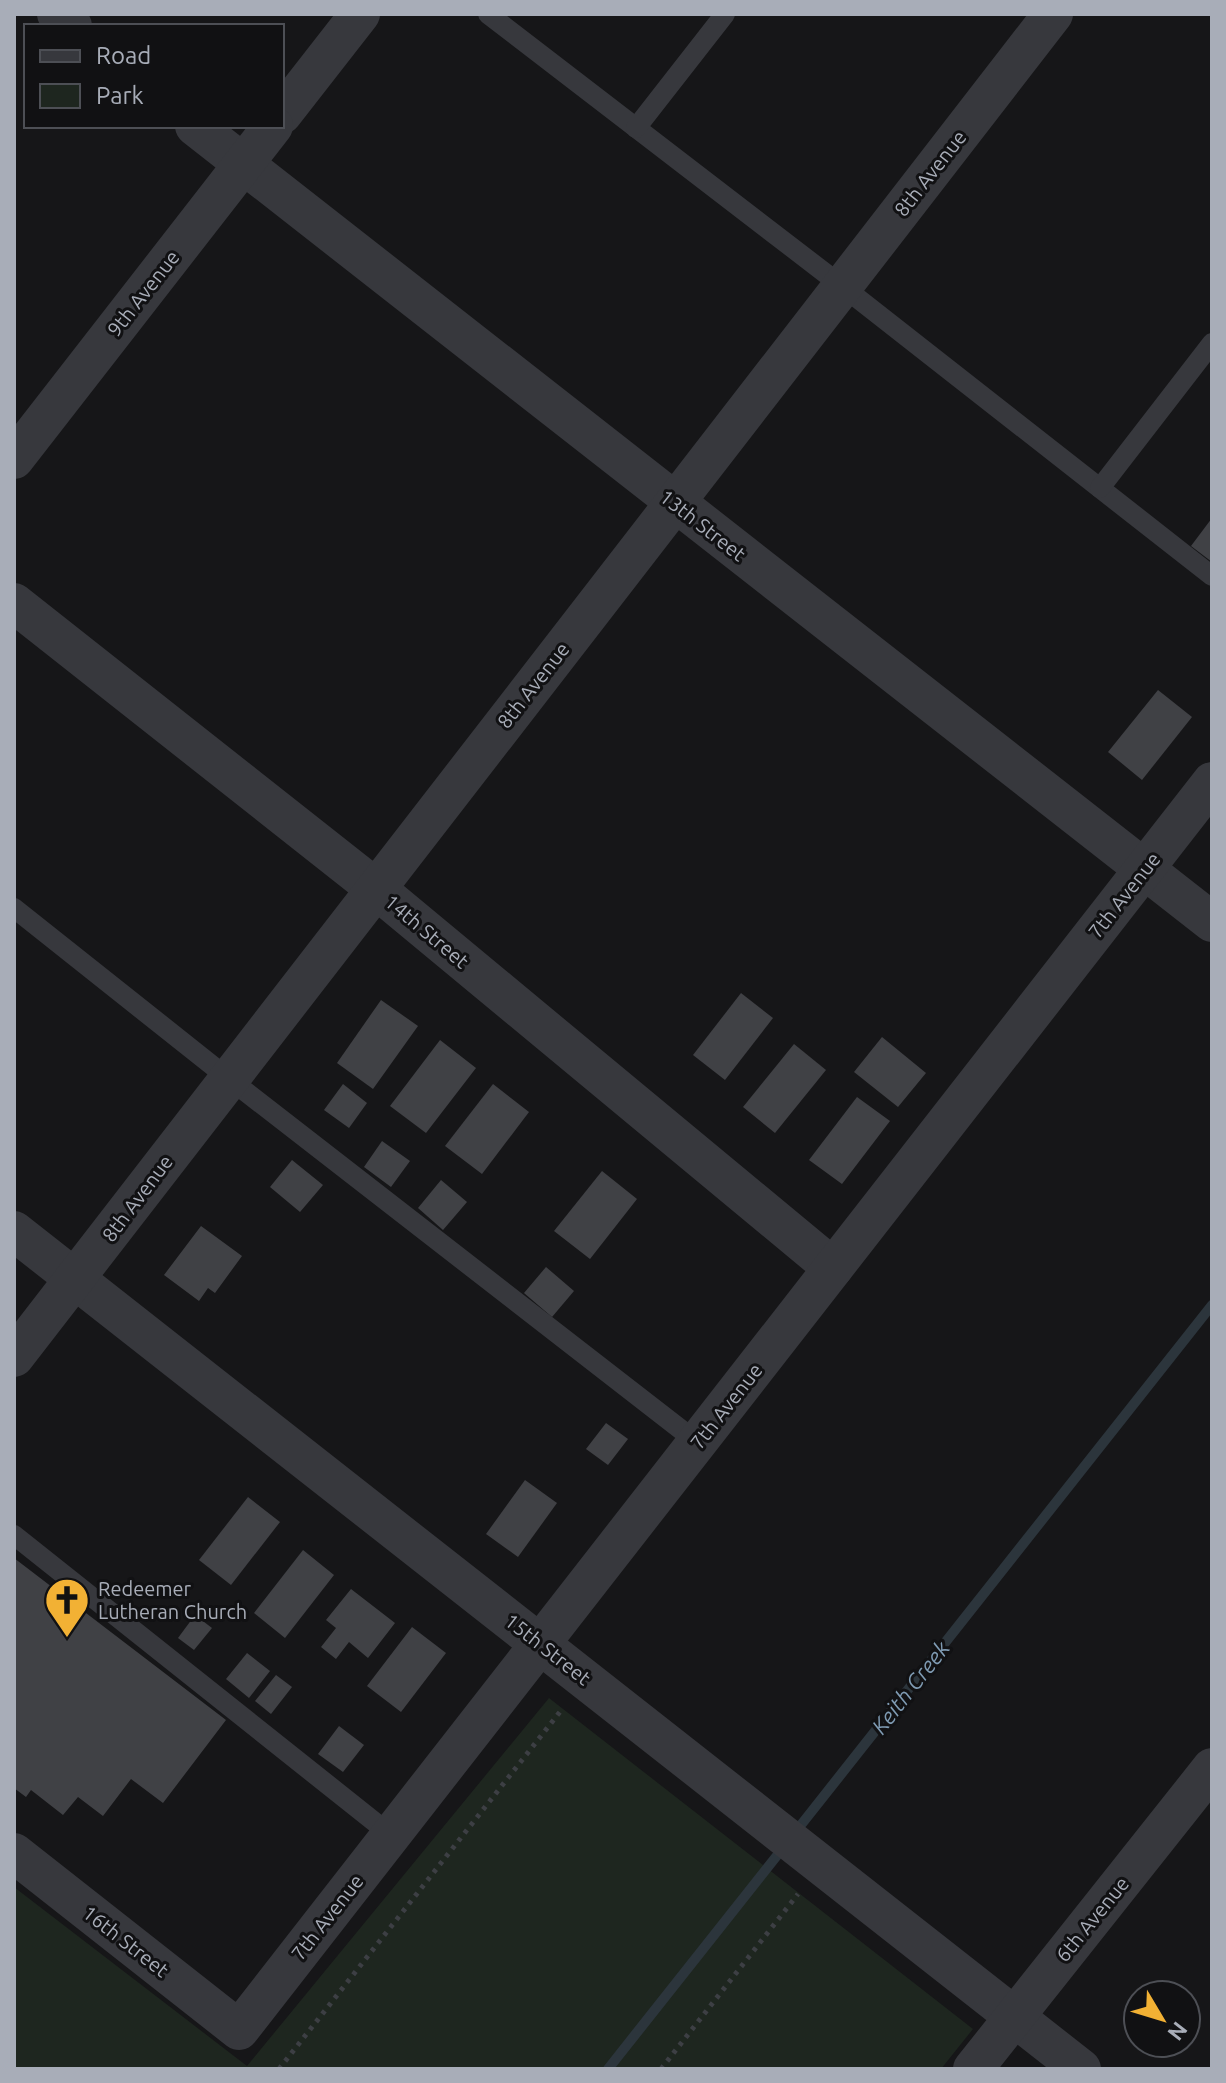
<svg xmlns="http://www.w3.org/2000/svg" width="1226" height="2083" font-family="Ubuntu,sans-serif">
<rect width="100%" height="100%" fill="#161618"/>
<path fill="#1e261f" d="M549,1698L973,2029L941,2069H14V1887L247,2066Z"/>
<g fill="none" stroke-linecap="round" stroke-linejoin="round">
<g stroke="#2c353c" stroke-width="10">
<path d="M793,1835L1212,1305"/>
<path d="M608,2069L783,1848"/>
</g>
</g>
<g fill="#404145">
<path d="M1212,518V562L1191,546Z"/>
<path d="M1158,690L1192,717L1142,780L1108,752Z"/>
<path d="M741,993L773,1018L725,1080L693,1055Z"/>
<path d="M381,1000L418,1026L373,1089L337,1063Z"/>
<path d="M882,1037L926,1073L898,1107L854,1072Z"/>
<path d="M440,1040L476,1068L426,1133L390,1106Z"/>
<path d="M794,1044L826,1070L775,1133L743,1107Z"/>
<path d="M343,1084L367,1103L349,1128L324,1110Z"/>
<path d="M493,1084L529,1112L482,1174L445,1146Z"/>
<path d="M857,1097L890,1121L842,1184L809,1160Z"/>
<path d="M382,1141L410,1161L391,1187L364,1167Z"/>
<path d="M292,1160L323,1185L300,1212L270,1187Z"/>
<path d="M602,1171L637,1199L590,1259L554,1231Z"/>
<path d="M441,1180L467,1202L443,1230L418,1208Z"/>
<path d="M201,1226L242,1256L215,1293L208,1288L199,1301L164,1275Z"/>
<path d="M546,1267L574,1291L552,1317L524,1293Z"/>
<path d="M606,1423L628,1439L608,1465L586,1449Z"/>
<path d="M525,1480L557,1503L518,1557L486,1534Z"/>
<path d="M248,1497L280,1522L231,1585L199,1560Z"/>
<path d="M303,1550L334,1575L285,1638L254,1613Z"/>
<path d="M14,1558L226,1720L163,1803L131,1779L103,1816L78,1797L63,1815L31,1790L26,1797L14,1788Z"/>
<path d="M351,1589L395,1623L368,1658L349,1642L336,1659L321,1647L336,1628L326,1620Z"/>
<path d="M195,1615L212,1628L194,1650L178,1638Z"/>
<path d="M412,1627L446,1653L401,1712L367,1686Z"/>
<path d="M247,1653L270,1671L249,1698L226,1679Z"/>
<path d="M276,1675L292,1687L271,1714L255,1701Z"/>
<path d="M339,1726L364,1745L343,1772L318,1754Z"/>
</g>
<g fill="none" stroke-linecap="round" stroke-linejoin="round">
<g stroke="#3d3f44" stroke-width="5" stroke-dasharray="4 6" stroke-linecap="butt">
<path d="M279,2069L563,1708"/>
<path d="M661,2069L798,1894"/>
</g>
<g stroke="#37383d" stroke-width="20">
<path d="M488,14L842,286L1212,576"/>
<path d="M636,128L725,14"/>
<path d="M1100,488L1212,343"/>
<path d="M14,908L228,1078L697,1442"/>
<path d="M14,1535L391,1835"/>
</g>
<g stroke="#37383d" stroke-width="40">
<path d="M57,14L72,26"/>
<path d="M282,114L360,14"/>
<path d="M195,126L1212,922"/>
<path d="M14,459L273,126"/>
<path d="M14,603L375,888L833,1268"/>
<path d="M14,1231L1081,2069"/>
<path d="M14,1357L1053,14"/>
<path d="M14,1853L239,2030L1212,782"/>
<path d="M973,2069L1212,1768"/>
</g>
</g>
<defs>
<g id="church-pin" transform="scale(2.3)"><path d="M0 17L-7.5 6A9.5 9.5 0 1 1 7.5 6Z" fill="#f2b134" stroke="#111113"/><path d="M-1.2-6h2.4v3.5h3.3v2.4h-3.3V6h-2.4V-.1h-3.3v-2.4h3.3Z" fill="#111"/></g>
</defs>
<g fill-rule="evenodd">
<use href="#church-pin" x="67" y="1600"/>
</g>
<g text-anchor="middle" dominant-baseline="central" stroke-width="6" stroke-linejoin="round" paint-order="stroke">
<g font-size="20" fill="#a8adb8" stroke="#111113">
<text transform="translate(930 173) rotate(-52)">8th Avenue</text>
<text transform="translate(143 293) rotate(-52)">9th Avenue</text>
<text transform="translate(703 525) rotate(38)">13th Street</text>
<text transform="translate(533 685) rotate(-52)">8th Avenue</text>
<text transform="translate(1124 895) rotate(-52)">7th Avenue</text>
<text transform="translate(427 931) rotate(40)">14th Street</text>
<text transform="translate(137 1198) rotate(-53)">8th Avenue</text>
<text transform="translate(726 1406) rotate(-52)">7th Avenue</text>
<text transform="translate(548 1649) rotate(38)">15th Street</text>
<text transform="translate(327 1917) rotate(-52)">7th Avenue</text>
<text transform="translate(1092 1919) rotate(-51)">6th Avenue</text>
<text transform="translate(126 1941) rotate(38)">16th Street</text>
</g>
<g font-size="20" fill="#a8adb8" stroke="#111113" text-anchor="start">
<text x="98" y="1588">Redeemer<tspan x="98" dy="23">Lutheran Church</tspan></text>
</g>
<g font-size="22" font-style="italic" fill="#7f9bb3" stroke="#111113">
<text transform="translate(910 1687) rotate(-52)">Keith Creek</text>
</g>
</g>
<rect width="1226" height="2083" fill="none" stroke="#a8adb8" stroke-width="32"/>
<rect x="24" y="24" width="260" height="104" fill="#111113" stroke="#4d4f55" stroke-width="2"/>
<rect x="40" y="50" width="40" height="12" fill="#37383d" stroke="#4d4f55" stroke-width="2"/>
<text x="96" y="64" font-size="24" fill="#a8adb8">Road</text>
<rect x="40" y="84" width="40" height="24" fill="#1e261f" stroke="#4d4f55" stroke-width="2"/>
<text x="96" y="104" font-size="24" fill="#a8adb8">Park</text>
<g transform="translate(1162 2019) rotate(128)"><circle r="38" fill="#111113" stroke="#4d4f55" stroke-width="2"/>
<path d="M0-6L14 30L0 20L-14 30Z" fill="#f2b134"/>
<text y="-12" font-size="22" font-weight="bold" text-anchor="middle" fill="#a8adb8">N</text>
</g>
</svg>
